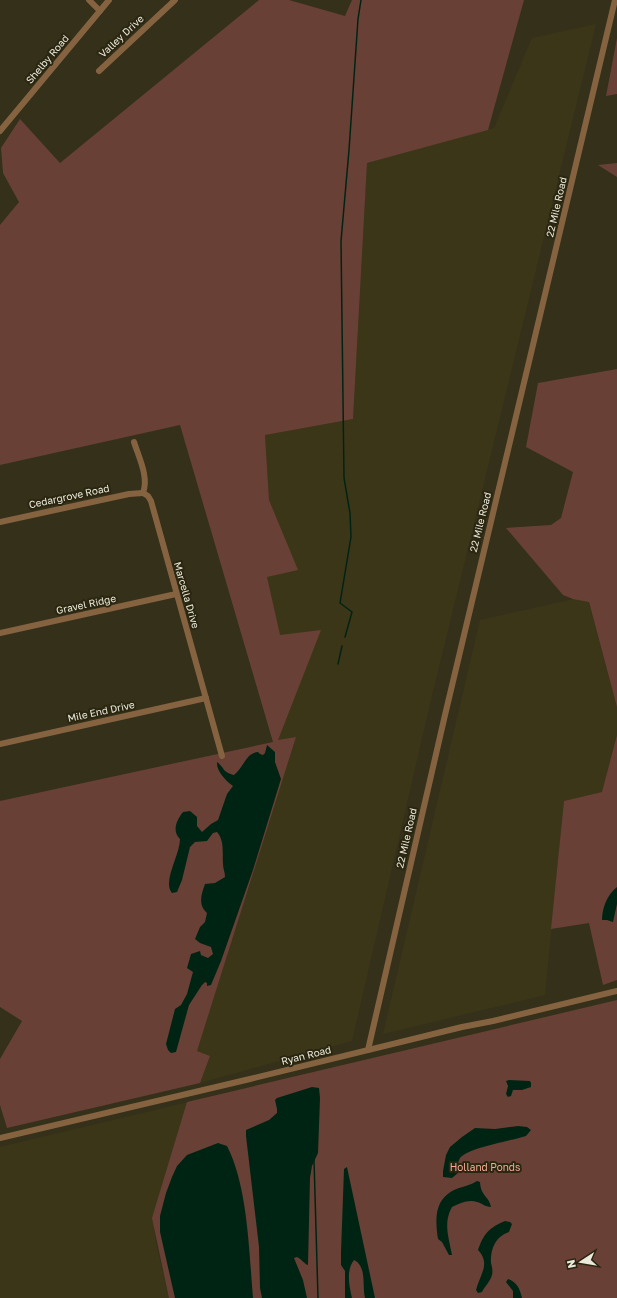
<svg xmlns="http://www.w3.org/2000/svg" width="617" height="1298" font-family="'Golos Text',sans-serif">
<rect width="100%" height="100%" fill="#34301a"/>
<g fill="#3c3619">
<path d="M596,24L429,708L352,1041L200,1083L210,1056L197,1051L296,737L273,742L227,585L297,570L269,500L265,434L353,419L367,163L494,128L532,38Z"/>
<path d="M587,596L617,707V735L602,792L564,801L545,995L383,1034L480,620Z"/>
<path d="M189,1102L154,1226L156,1243L169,1298H0V1147Z"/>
</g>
<g fill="#694036">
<path d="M259,0H289L345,16L352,0H524L488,130L367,163L353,419L265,435L269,500L298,570L267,577L280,635L321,630L278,740L296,737L197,1051L210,1056L200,1083L7,1128L0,1105V1059L22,1021L0,1007V801L273,742L180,425L0,465V225L19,202L3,173L1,148L20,119L60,163Z"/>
<path d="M617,38V94L606,96Z"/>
<path d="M617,163V177L598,165Z"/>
<path d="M617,369V707L589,602L573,599L563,595L506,528L551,525L561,518L573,472L526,447L538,383Z"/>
<path d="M617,735V980L603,985L589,923L551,929L564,801L602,792Z"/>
<path d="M617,1000V1298H169L152,1218L187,1102Z"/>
</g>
<g fill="#002414">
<path d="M267,745L275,752V762L281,779L253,870L221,961L211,985L207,986V983L205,982L202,985L189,1005L176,1052L171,1053L168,1050L166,1044L175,1009L181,1005L187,994L193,972L187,968L191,954L200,951L201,955L208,958L213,954L211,947L200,943L195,939L200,927L205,922L207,913C198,905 201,895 205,884L215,883L225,877C225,872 223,869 223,864C222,854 225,841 217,832L213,833L207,841L195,842L190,847L182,880L177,892L172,893C162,882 180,855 180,839C172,831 176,821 183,812L190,811L197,817V826L202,832L211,824L218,820L227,794L233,786C226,781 216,771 217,762C225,768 222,772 234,775C244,767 246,753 258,752L260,754L263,755L265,753Z"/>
<path d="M617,887V904L613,922L607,920H602C602,908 607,895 617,887Z"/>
<path d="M509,1080L530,1081L531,1083V1087L522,1090H513L511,1096L508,1097L506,1094L508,1086L506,1081Z"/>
<path d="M312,1087L319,1088L320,1098L318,1153L312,1166L310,1178L308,1265C304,1264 302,1259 297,1257L294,1258L303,1280L307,1298H262L260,1288L259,1247L246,1136V1130L269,1120L277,1113V1109L275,1100L277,1098Z"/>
<path d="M518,1126L527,1127L531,1130L526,1136C511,1141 469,1147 460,1158C457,1163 458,1168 458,1173L452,1178L443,1177V1171L446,1155L450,1147L462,1137L475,1128L495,1129Z"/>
<path d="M218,1143L227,1146C248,1187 249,1252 253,1298H175L160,1232V1216L166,1193L172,1177L177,1166L187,1155Z"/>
<path d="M347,1167L375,1298H365C362,1286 367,1266 354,1260C346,1270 349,1286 352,1298H345V1271L341,1265V1252L344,1169Z"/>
<path d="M477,1181L480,1182C481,1197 489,1196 491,1207C485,1207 482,1203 477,1202C468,1199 459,1204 452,1207C443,1223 449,1238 452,1255H449L442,1242L438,1239C435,1217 434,1197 459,1188C465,1186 471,1185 477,1181Z"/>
<path d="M505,1221L510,1222L512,1224L509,1232C496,1236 490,1249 491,1263C492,1267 493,1271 492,1275C490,1282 485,1286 482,1292L478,1293L476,1290C480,1274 491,1264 478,1250C484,1233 489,1228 505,1221Z"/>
<path d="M508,1279C517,1282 520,1289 522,1298H513V1291L506,1282Z"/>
</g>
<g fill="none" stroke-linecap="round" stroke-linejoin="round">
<g stroke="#002414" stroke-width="1.5">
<path d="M345,637L352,612L340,603L351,537L350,513L344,478L341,241L349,150L358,19L361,0"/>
<path d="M338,664L342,646"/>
<path d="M314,1160L318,1298"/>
</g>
<g stroke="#866340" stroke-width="6">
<path d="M89,0L100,11"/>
<path d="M99,71L175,0"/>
<path d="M0,131L109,0"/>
<path d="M134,442C139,458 149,477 143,493"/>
<path d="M143,493L148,496L151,501L222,756"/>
<path d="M0,522L129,494L143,493"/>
<path d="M0,633L176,594"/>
<path d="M0,744L206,698"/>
<path d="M368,1050L445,715L615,0"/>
<path d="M0,1138L250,1079L462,1027L493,1021L617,991"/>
</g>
</g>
<g text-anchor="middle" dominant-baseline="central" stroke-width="4" stroke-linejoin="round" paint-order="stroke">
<g font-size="10" fill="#eceadc" stroke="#2a2610">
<text transform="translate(121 36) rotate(-43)">Valley Drive</text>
<text transform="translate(47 59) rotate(-50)">Shelby Road</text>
<text transform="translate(556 207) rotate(-77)">22 Mile Road</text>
<text transform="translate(69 496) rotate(-12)">Cedargrove Road</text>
<text transform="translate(480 522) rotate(-76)">22 Mile Road</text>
<text transform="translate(187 595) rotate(74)">Marcella Drive</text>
<text transform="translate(86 604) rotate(-12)">Gravel Ridge</text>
<text transform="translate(101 711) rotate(-12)">Mile End Drive</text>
<text transform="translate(406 838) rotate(-77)">22 Mile Road</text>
<text transform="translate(306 1055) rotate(-14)">Ryan Road</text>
</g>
<g font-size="10" fill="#f8aa97" stroke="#2a2610">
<text x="485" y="1167">Holland Ponds</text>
</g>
</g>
<g transform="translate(581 1262) rotate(258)" stroke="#2a2610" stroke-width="3" paint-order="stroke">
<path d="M0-3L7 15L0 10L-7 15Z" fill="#eceadc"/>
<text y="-6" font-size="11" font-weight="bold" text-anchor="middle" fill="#eceadc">N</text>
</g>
</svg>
